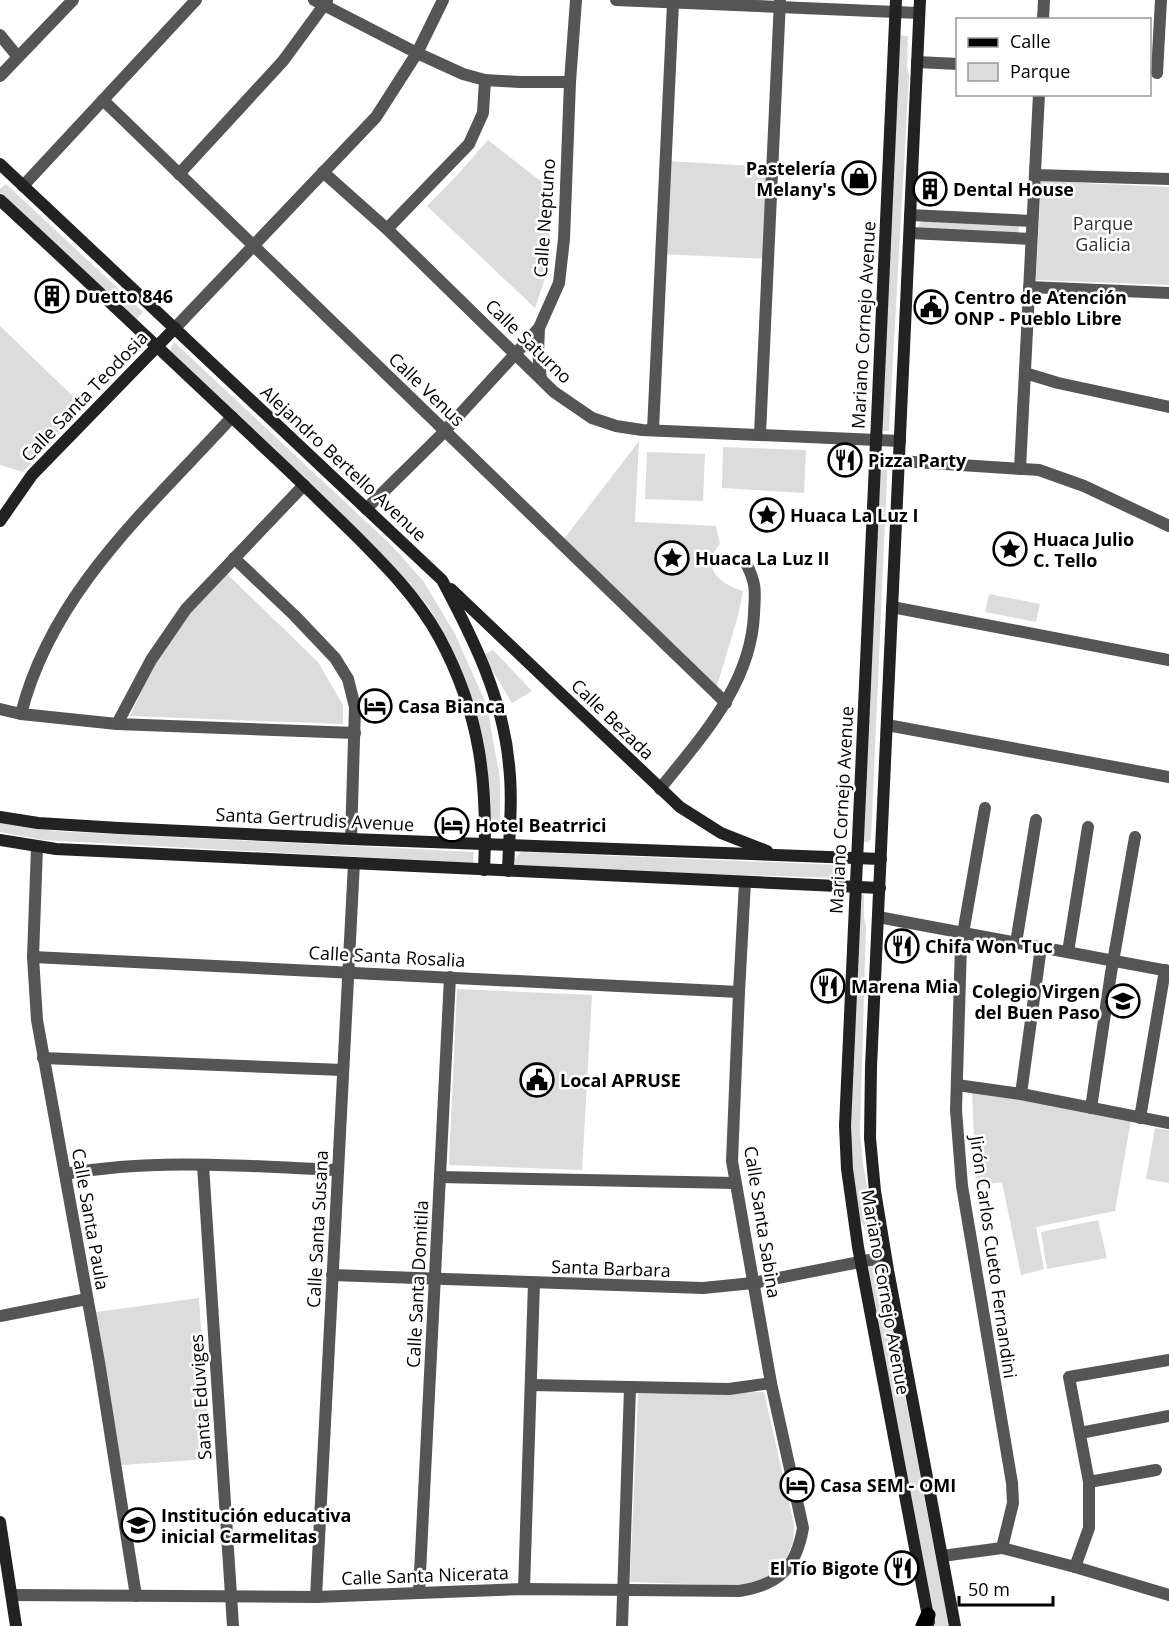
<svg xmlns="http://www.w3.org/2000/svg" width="1169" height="1626" font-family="'Open Sans',sans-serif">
<rect width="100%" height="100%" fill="#fff"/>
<g fill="#dcdcdc">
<path d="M894,35L908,36L907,67L909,75L889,431H883V418L879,410Z"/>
<path d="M488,140L552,190L548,269L535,308L427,206L461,171Z"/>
<path d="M665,161L772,167L768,259L661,254Z"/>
<path d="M1041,181L1169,187V285L1036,280Z"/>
<path d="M6,184L143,312L134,322L0,193V189Z"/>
<path d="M924,221L1014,225L1019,227L1018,237L919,230V223Z"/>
<path d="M0,326L83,406L23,472L0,465Z"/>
<path d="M174,342L392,546L424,582L455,634L487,706L500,779V833L490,830L459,668L429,607L387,560L168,354Z"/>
<path d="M639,441L635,522L716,526L720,544C699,568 720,584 743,591L738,616L716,689L564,539Z"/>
<path d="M723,447L806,450L804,493L722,488Z"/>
<path d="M647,452L705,454L703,501L645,499Z"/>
<path d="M875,455H888L871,839L868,842H862Z"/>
<path d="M225,572L318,662L343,705V724L130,716L155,662L189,608Z"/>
<path d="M989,594L1040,604L1036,622L985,612Z"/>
<path d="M493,650L532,691L512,703L483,655Z"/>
<path d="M0,821L53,831L474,852L473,863L43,840L0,832Z"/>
<path d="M521,852L840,865L842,868V875L839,878L518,868L514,860Z"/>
<path d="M859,892L864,895V917L866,927L860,1132L863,1164L877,1243L871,1246L863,1224L859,1219L848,1131Z"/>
<path d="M457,989L592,995L582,1170L449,1165Z"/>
<path d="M972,1090L1131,1120L1115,1211L1036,1227L1044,1269L1021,1275L1002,1182L976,1186Z"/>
<path d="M1155,1128L1169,1130V1183L1146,1179Z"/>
<path d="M1098,1220L1107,1258L1047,1269L1041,1232Z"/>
<path d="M874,1264L879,1282L885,1290L949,1626H935L868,1268Z"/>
<path d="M199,1298L210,1459L121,1465L96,1312Z"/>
<path d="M764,1392L794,1525L793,1542L784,1564L766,1578L746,1586L630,1582L638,1394Z"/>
</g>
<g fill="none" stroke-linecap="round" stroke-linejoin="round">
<g stroke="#555" stroke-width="12">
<path d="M314,0L417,53L463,74L485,80L519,82H570"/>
<path d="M616,0L919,13"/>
<path d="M1043,20L1044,0"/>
<path d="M0,35L18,57"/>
<path d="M917,62L958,64"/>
<path d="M1157,73L1161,0"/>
<path d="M0,76L73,0"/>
<path d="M103,100L726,703"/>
<path d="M323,172L387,229L554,392L592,418L616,426L642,430L900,441"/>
<path d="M179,174L283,61L327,1"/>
<path d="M1035,175L1169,179"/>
<path d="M23,186L196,0"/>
<path d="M910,215L1032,221"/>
<path d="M387,229L469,144L483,113L485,80"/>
<path d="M910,233L1031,239"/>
<path d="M1029,287L1169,293"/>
<path d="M175,328L376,117L417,53L443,0"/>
<path d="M539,328L538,353L541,379"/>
<path d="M1025,373L1058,383L1169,407"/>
<path d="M653,430L673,3"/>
<path d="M760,434L780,0"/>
<path d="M899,461L1039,470L1084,486L1169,526"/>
<path d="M1020,469L1039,94"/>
<path d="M366,509L439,437L539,328L559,283L564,239L570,82L576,0"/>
<path d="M234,558L294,615L335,658L348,679L355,707L351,839"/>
<path d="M892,607L1169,660"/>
<path d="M0,709L21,714L117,724L355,733"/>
<path d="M21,714C52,591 150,507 232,417"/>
<path d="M117,724L151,660L186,609L304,485"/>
<path d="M887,725L1169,777"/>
<path d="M660,789C701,737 751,685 754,614C755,591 757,586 747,565"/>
<path d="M985,808L961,945L956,1110L962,1186L1012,1483L1013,1503L1002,1548"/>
<path d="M37,847L33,957L37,1020L99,1362L136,1596"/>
<path d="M878,917L1169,971"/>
<path d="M1016,943L1036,820"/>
<path d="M1068,952L1088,827"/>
<path d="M33,957L739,992"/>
<path d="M43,1058L343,1070"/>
<path d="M957,1085L1021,1094L1169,1123"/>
<path d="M1021,1094L1041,947"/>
<path d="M1091,1108L1111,973L1135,837"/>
<path d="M1140,1118L1165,970"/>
<path d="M203,1165L233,1626"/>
<path d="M65,1174C155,1158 247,1166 338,1170"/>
<path d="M440,1177L735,1183"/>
<path d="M332,1275L703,1288L753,1283L885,1257"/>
<path d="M0,1316L87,1299"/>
<path d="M531,1385L729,1389L771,1383"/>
<path d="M1080,1433L1169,1416"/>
<path d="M1089,1482L1156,1470"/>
<path d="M942,1556L1002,1548L1075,1567L1169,1595"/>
<path d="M1075,1567L1089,1528V1482L1069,1377L1169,1360"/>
<path d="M524,1589L534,1283"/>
<path d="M419,1593L450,977"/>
<path d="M12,1595L316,1597L524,1589L739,1591C779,1585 796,1568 803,1528L771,1383L732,1161L739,992L745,882"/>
<path d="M316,1597L354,863"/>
<path d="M622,1626L630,1388"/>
</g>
<g stroke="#222" stroke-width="12">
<path d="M896,0L845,1126L847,1169L858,1247L929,1622"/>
<path d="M920,0L871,1067L870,1138L875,1191L888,1270L955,1626"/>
<path d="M0,164L442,580C473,638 503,698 509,765C513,800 509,835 508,871"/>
<path d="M0,200C91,284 181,369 271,454C299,480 326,507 353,533C385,565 417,597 439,637C481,715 488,783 484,870"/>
<path d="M0,521L32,475L175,328"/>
<path d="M451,589L680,807L721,833L767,851"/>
<path d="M0,817L38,823L119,828L351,839L881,859"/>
<path d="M0,840L56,849L880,888"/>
<path d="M0,1522L16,1626"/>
</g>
<path stroke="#000" stroke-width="15" d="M923,1626L928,1615"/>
</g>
<defs>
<g id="shop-ring" transform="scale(1.725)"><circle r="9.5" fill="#fff" stroke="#000" stroke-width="1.5"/><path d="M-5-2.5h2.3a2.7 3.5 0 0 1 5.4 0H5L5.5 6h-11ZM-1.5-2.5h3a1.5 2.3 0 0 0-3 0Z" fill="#000"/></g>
<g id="building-ring" transform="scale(1.725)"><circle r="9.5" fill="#fff" stroke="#000" stroke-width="1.5"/><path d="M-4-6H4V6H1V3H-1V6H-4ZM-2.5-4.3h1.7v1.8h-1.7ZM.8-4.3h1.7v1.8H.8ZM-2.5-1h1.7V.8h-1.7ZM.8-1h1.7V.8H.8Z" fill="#000"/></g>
<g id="civic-ring" transform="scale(1.725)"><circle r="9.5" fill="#fff" stroke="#000" stroke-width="1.5"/><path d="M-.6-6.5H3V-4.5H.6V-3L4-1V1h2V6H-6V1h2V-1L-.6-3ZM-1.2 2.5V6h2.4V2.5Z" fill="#000"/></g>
<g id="restaurant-ring" transform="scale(1.725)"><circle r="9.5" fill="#fff" stroke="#000" stroke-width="1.5"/><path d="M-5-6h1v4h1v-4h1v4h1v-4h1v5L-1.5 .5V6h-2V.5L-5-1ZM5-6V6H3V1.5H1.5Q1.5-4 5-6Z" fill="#000"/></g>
<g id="sight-ring" transform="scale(1.725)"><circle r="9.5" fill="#fff" stroke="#000" stroke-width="1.5"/><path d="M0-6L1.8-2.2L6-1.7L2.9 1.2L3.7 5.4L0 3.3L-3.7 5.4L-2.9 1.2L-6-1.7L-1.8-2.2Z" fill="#000"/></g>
<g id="hotel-ring" transform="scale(1.725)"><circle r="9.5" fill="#fff" stroke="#000" stroke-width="1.5"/><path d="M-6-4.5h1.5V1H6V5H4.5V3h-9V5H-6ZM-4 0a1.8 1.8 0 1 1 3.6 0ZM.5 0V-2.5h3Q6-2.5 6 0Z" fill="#000"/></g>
<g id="school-ring" transform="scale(1.725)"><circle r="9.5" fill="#fff" stroke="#000" stroke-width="1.5"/><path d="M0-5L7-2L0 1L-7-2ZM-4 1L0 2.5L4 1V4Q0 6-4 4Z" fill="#000"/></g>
</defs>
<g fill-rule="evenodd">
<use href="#shop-ring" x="859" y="178"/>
<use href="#building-ring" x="930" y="189"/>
<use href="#building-ring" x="52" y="296"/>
<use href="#civic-ring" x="931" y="307"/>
<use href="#restaurant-ring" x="845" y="460"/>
<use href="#sight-ring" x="767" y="515"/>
<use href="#sight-ring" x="1010" y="549"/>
<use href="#sight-ring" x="672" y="558"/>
<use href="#hotel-ring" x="375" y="706"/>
<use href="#hotel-ring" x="452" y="825"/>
<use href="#restaurant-ring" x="902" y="946"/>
<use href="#restaurant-ring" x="828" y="986"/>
<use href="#school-ring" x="1123" y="1001"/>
<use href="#civic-ring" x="537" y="1080"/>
<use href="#hotel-ring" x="797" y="1485"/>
<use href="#school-ring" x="138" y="1525"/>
<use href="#restaurant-ring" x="902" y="1568"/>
</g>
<g text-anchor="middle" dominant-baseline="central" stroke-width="5" stroke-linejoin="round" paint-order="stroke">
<g font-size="18" font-weight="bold" fill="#000" stroke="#fff" text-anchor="start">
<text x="836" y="168" text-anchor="end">Pastelería<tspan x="836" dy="21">Melany's</tspan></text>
<text x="953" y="189">Dental House</text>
<text x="75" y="296">Duetto 846</text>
<text x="954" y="297">Centro de Atención<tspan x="954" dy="21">ONP - Pueblo Libre</tspan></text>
<text x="868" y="460">Pizza Party</text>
<text x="790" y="515">Huaca La Luz I</text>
<text x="1033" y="539">Huaca Julio<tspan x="1033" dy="21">C. Tello</tspan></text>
<text x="695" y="558">Huaca La Luz II</text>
<text x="398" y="706">Casa Bianca</text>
<text x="475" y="825">Hotel Beatrrici</text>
<text x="925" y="946">Chifa Won Tuc</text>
<text x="851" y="986">Marena Mia</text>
<text x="1100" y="991" text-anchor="end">Colegio Virgen<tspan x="1100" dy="21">del Buen Paso</tspan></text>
<text x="560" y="1080">Local APRUSE</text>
<text x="820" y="1485">Casa SEM - OMI</text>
<text x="161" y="1515">Institución educativa<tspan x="161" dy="21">inicial Carmelitas</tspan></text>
<text x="879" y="1568" text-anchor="end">El Tío Bigote</text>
</g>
<g font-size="18" fill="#000" stroke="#fff">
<text transform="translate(544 218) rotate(-86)">Calle Neptuno</text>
<text transform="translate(863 325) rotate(-87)">Mariano Cornejo Avenue</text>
<text transform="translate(529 341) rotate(44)">Calle Saturno</text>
<text transform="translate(427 389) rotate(44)">Calle Venus</text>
<text transform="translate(84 396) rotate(-46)">Calle Santa Teodosia</text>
<text transform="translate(344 463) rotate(43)">Alejandro Bertello Avenue</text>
<text transform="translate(613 719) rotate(44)">Calle Bezada</text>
<text transform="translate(841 810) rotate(-87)">Mariano Cornejo Avenue</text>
<text transform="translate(315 819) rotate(3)">Santa Gertrudis Avenue</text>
<text transform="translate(387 956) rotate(3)">Calle Santa Rosalia</text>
<text transform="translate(91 1219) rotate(80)">Calle Santa Paula</text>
<text transform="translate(763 1222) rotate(81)">Calle Santa Sabina</text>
<text transform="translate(317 1229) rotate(-87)">Calle Santa Susana</text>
<text transform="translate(994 1257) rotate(82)">Jirón Carlos Cueto Fernandini</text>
<text transform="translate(611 1268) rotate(2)">Santa Barbara</text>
<text transform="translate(417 1284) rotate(-87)">Calle Santa Domitila</text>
<text transform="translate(886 1292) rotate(80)">Mariano Cornejo Avenue</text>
<text transform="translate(200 1397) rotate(-94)">Santa Eduviges</text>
<text transform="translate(425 1575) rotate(-2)">Calle Santa Nicerata</text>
</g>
<g font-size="18" fill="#333" stroke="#fff">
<text x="1103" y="223">Parque<tspan x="1103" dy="21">Galicia</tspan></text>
</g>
</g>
<rect x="956" y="18" width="195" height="78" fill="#ffffff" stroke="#999999" stroke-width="1.5"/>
<rect x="968" y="38" width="30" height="9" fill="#000000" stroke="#999999" stroke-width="1.5"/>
<text x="1010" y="48" font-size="18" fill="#000000">Calle</text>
<rect x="968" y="63" width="30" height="18" fill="#dcdcdc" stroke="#999999" stroke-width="1.5"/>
<text x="1010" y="78" font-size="18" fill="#000000">Parque</text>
<path d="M959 1596v9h94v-9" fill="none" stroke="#000000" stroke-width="3"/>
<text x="968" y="1596" font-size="18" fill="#000000" stroke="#ffffff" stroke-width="4.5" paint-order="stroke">50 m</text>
</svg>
